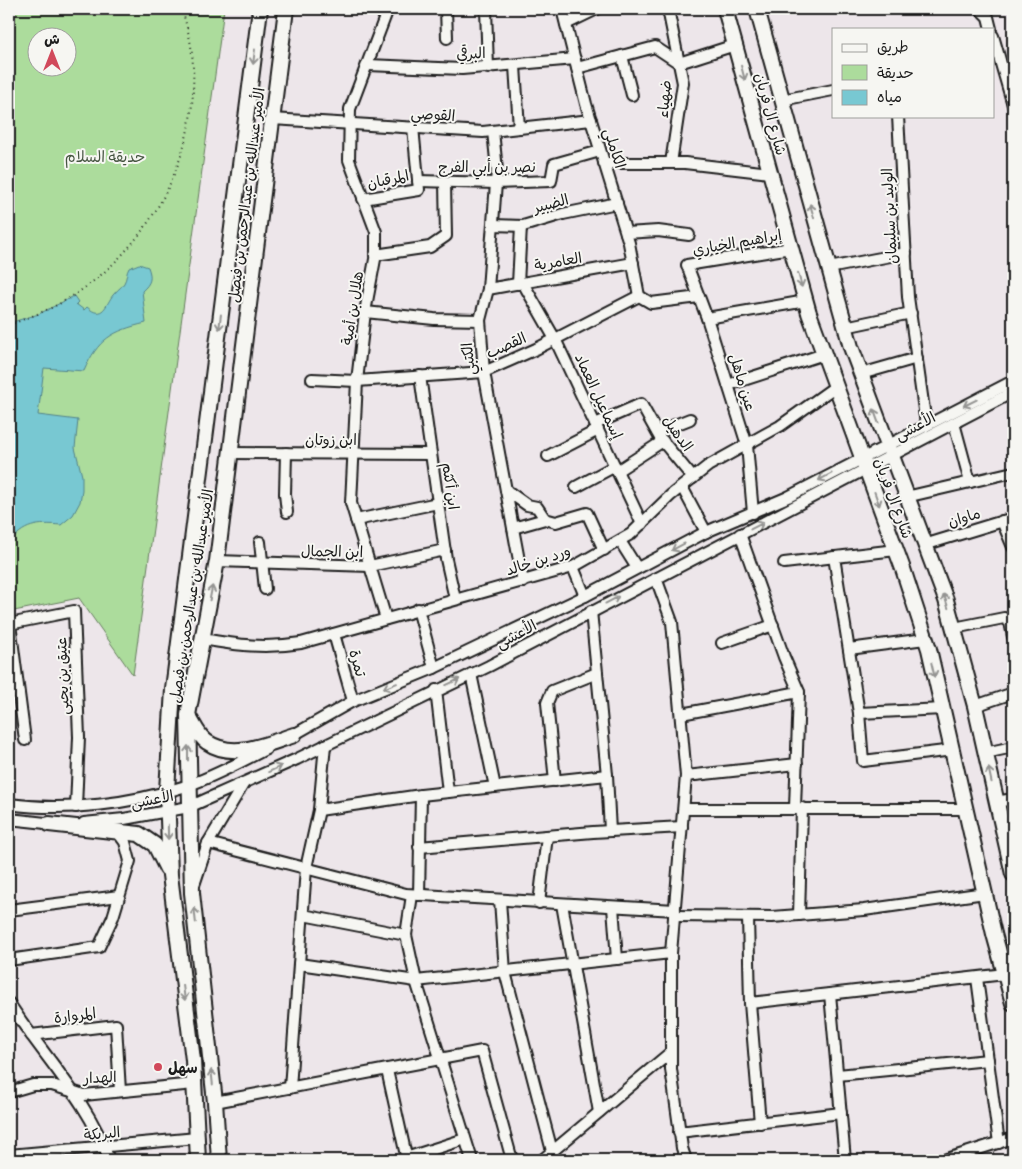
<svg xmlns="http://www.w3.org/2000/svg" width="1022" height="1169" font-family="'Patrick Hand','Playpen Sans Arabic',sans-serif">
<rect width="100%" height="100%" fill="#ede6ea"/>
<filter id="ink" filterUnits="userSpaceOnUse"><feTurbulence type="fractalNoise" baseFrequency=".02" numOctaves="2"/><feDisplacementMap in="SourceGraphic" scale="10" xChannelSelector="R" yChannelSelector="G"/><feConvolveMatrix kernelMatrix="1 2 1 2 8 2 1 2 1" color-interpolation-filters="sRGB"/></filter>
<g filter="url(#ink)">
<path fill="#acdc9c" stroke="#647c5c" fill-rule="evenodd" d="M9,9H224L133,675L79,598L9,612ZM38,38H68V68H38Z"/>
<path fill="#78c8d2" stroke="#538389" d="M139,264L148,267C152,278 151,283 142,291L146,323C112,331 98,339 84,371L44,368L38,415L78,420L75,448L82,476V490L80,502L73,515L61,525C38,523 23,524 9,544V323L39,314L74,296L78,302L76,304L84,310L87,307C103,321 106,304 113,295C117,290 121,288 124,283C127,278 126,273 129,268Z"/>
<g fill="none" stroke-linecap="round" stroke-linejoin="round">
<g stroke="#1c1c1c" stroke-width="14">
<g id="minor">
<path d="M446,9L447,38"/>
<path d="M486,9L488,68"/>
<path d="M562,9L586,104L629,243L639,296"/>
<path d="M668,9L683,83L671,163"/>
<path d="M980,9L988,17L991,29"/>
<path d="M566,24L597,9"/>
<path d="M993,36L1013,105"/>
<path d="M622,56L632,95"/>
<path d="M368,65L462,69L575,59"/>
<path d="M515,66L519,128"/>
<path d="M577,68L655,47L679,63L735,45"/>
<path d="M782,100L833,90"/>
<path d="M898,116L908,297L926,424"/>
<path d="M272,119L483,132L591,120"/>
<path d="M493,131L497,170L488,289L480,320L484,372L523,582"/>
<path d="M604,163H685L770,173"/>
<path d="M418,181L496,183L551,181L554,164L600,151"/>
<path d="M363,199L419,190L413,127"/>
<path d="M493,225L523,226L563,214L617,203"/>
<path d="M626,233L658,231L689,235"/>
<path d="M375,255L430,247L446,236L445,182"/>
<path d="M829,268L906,253"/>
<path d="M523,283L555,339L642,524"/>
<path d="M518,284L521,226"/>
<path d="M488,289L633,263"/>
<path d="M365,312L434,319L480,320"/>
<path d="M707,318L806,301"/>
<path d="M845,327L911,313"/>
<path d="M861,374L917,358"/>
<path d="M420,376L446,559L455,599"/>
<path d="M312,379L357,381L484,372L536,349L639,296L651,303L699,297"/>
<path d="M728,385L824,354"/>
<path d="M954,423L970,482"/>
<path d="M595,424L641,404L660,438L693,478"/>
<path d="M657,432L690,419"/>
<path d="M230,453L431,454"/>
<path d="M286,453L285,494L287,512"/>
<path d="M548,456L598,430"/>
<path d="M617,471L663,441"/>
<path d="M576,487L615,466"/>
<path d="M682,487L706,532"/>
<path d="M506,490L527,505L537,507L545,519"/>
<path d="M906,497L1013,472"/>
<path d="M753,513L747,445L707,318L687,265L791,248"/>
<path d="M356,520L438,503"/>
<path d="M1002,521L1013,547"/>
<path d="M513,528L545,519L556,522L587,513L604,550"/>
<path d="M740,534L784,657L799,692L795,808"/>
<path d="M620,541L637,568"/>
<path d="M260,542L265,589"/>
<path d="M924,545L1013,518"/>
<path d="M834,557L859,713L863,761L953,750"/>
<path d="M217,561L370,566L445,550"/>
<path d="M784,563L896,550"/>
<path d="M573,567L585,596"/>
<path d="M656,578L672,622L686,776L671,953V1069L682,1148L686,1160"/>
<path d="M418,609L434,668"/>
<path d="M591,611L607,775L610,831"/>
<path d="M386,619L351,503L357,381L365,312L376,254V232L349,160L350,109L388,9"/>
<path d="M9,624L74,611L79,737L76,807"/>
<path d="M10,624L25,740"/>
<path d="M954,628L1004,618L1010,622L1013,637"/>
<path d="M334,634L353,701"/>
<path d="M202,639C238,645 264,649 301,643L573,567L631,534L671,495L708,466L780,426L836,386"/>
<path d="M722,643L773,625"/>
<path d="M849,649L925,639"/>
<path d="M471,674L495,787"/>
<path d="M436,690L448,792"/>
<path d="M975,706L1013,693"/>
<path d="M859,713L943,709"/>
<path d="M681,714L799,692"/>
<path d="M288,738L353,701L434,668L585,596L706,532L788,497L1013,381"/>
<path d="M985,753L1013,747"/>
<path d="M686,776L797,764"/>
<path d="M555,781L547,703L552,691L597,673"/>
<path d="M996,802L1013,799"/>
<path d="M9,804C67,812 131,804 186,786C214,777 240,762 266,749"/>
<path d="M684,809H966"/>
<path d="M319,810L421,795L607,775"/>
<path d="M9,819L55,824"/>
<path d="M84,823L124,819L189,807L297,759L489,666L1013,392"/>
<path d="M208,843L406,894L675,910"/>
<path d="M419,847L593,832L682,827"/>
<path d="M194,885L208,843L244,783"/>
<path d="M412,895L406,935L416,981L472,1160"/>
<path d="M419,895L421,795"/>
<path d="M500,900L505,972L552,1151"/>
<path d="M539,903L547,836"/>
<path d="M562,904L599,1112"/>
<path d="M613,907L617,959"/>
<path d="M9,910L119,896"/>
<path d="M303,915L406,935"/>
<path d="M799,915L802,808"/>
<path d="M674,916L772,917L864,910L985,893"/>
<path d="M748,917L750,1003L760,1123"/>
<path d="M9,960L99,947L113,917L130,861L125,842L116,830"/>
<path d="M299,964L416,981L671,953"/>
<path d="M977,978L999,1143"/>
<path d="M830,994L845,1160"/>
<path d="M9,1003C42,1055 89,1101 109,1160"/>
<path d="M750,1003L1005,974"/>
<path d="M31,1035L116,1025L120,1091"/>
<path d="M387,1070L407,1160"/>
<path d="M838,1075L988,1060"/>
<path d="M290,1088L306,868L319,810L325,745"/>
<path d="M9,1092L33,1085H52L84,1095L194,1084"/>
<path d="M215,1102L482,1051L512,1160"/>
<path d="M679,1132L841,1113"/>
<path d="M9,1155L197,1138"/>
<path d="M406,1158L465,1139"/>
<path d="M542,1160L671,1052"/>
<path d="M944,1160L1013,1138"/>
</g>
</g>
<g stroke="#1c1c1c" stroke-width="18">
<g id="major">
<path d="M725,9L809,313L903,569L929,649L994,934L1013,1003"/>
<path d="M757,9L851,347L946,600L975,706L1013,874"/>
<path d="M189,717C194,725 199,737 207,742C233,760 267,744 294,735"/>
<path d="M49,824L139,834L155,845L167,869"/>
<path d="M198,1160L193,1060L170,875L167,791L173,689L260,9"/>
<path d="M219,1160L215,1102L192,893L188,715L217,561L286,9"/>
</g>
</g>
<path stroke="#1c1c1c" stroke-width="2" stroke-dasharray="1 4" stroke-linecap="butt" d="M9,325C30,317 52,309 71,297C155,244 205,144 191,46C189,33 185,21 182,9"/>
<use href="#minor" stroke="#f6f6f2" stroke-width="10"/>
<use href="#major" stroke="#f6f6f2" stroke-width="14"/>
</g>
<defs><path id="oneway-shaft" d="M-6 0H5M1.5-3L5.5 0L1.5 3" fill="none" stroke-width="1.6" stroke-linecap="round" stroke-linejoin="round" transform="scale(1.25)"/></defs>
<g stroke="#949492">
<use href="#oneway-shaft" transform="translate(254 57) rotate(97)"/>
<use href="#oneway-shaft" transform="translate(743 73) rotate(75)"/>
<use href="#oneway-shaft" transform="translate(812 211) rotate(-106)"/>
<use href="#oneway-shaft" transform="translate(800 280) rotate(75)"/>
<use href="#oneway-shaft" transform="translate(220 322) rotate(97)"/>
<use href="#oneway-shaft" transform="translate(970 403) rotate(154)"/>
<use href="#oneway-shaft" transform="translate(876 416) rotate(-110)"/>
<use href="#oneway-shaft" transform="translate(825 477) rotate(152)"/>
<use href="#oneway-shaft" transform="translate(877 499) rotate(70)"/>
<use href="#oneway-shaft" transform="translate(757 526) rotate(-27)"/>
<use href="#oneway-shaft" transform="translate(678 547) rotate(152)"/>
<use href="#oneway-shaft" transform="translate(211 593) rotate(-79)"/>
<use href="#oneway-shaft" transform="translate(612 600) rotate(-28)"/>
<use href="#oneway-shaft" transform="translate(946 601) rotate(-108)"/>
<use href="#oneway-shaft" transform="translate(933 670) rotate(77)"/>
<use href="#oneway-shaft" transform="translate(453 682) rotate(-25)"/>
<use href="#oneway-shaft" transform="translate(390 686) rotate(158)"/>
<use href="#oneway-shaft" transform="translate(188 753) rotate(-90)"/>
<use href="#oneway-shaft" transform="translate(275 769) rotate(-25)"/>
<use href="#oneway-shaft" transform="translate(990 775) rotate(-102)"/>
<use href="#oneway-shaft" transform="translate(168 832) rotate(89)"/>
<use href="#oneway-shaft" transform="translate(195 915) rotate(-96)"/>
<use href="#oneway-shaft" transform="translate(184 993) rotate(83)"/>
<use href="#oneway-shaft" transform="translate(212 1077) rotate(-96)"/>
</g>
</g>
<circle fill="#d1495b" stroke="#f6f6f2" stroke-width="2" cx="158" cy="1067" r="5"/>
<g text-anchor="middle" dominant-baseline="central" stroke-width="4" stroke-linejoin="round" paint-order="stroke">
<g font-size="15" fill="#1c1c1c" stroke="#f6f6f2">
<text transform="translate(471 53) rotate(-2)">البرقي</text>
<text transform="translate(664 99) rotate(-85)">ضهياء</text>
<text transform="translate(433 114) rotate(4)">القوصي</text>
<text transform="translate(771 114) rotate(75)">شارع ال فريان</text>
<text transform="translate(615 148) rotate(73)">الكاملي</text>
<text x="487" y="166">نصر بن أبي الفرج</text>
<text transform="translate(388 179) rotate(-12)">المرقبان</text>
<text transform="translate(246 195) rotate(-83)">الأمير عبدالله بن عبدالرحمن بن فيصل</text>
<text transform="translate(551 203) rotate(-15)">الضبير</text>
<text transform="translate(889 216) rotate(-93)">الوليد بن سليمان</text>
<text transform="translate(737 242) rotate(-10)">إبراهيم الخياري</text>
<text transform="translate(558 261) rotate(-10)">العامرية</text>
<text transform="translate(352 308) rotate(-81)">هلال بن أمية</text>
<text transform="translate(506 345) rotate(-24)">القصب</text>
<text transform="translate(468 359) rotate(-96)">الكتبي</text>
<text transform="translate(743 382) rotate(73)">عين ماهل</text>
<text transform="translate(599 396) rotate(65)">إسماعيل العماد</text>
<text transform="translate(915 426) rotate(-28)">الأعشى</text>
<text transform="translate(678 433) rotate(54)">الدهيل</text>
<text x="331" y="439">ابن زوتان</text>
<text transform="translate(451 486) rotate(82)">ابن أكثم</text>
<text transform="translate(894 498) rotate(70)">شارع ال فريان</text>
<text transform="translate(964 517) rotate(-17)">ماوان</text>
<text transform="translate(332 551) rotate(1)">ابن الجمال</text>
<text transform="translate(538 560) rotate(-18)">ورد بن خالد</text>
<text transform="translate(191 596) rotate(-81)">الأمير عبدالله بن عبدالرحمن بن فيصل</text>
<text transform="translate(516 634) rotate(-28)">الأعشى</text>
<text transform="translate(358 663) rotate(74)">تمرة</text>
<text transform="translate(62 676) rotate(-92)">عتيق بن يحيى</text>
<text transform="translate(152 799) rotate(-11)">الأعشى</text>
<text transform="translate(75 1015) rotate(-7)">المروارة</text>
<text transform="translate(100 1077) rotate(-2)">الهدار</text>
<text transform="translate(102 1133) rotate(-5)">البريكة</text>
</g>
<g font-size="15" fill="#475642" stroke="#f6f6f2">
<text x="105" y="156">حديقة السلام</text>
</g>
<g font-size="15" font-weight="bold" fill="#1c1c1c" stroke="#f6f6f2" text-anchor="start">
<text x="168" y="1067">سهل</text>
</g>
</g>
<rect width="1022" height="1169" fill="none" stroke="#f6f6f2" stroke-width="30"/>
<rect x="15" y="15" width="992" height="1139" fill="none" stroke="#1c1c1c" stroke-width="2" filter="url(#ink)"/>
<rect x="832" y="28" width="162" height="90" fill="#f6f6f2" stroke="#9f9f9c"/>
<rect x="842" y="44" width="25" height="8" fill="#f6f6f2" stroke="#9f9f9c"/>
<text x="877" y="52" font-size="15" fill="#1c1c1c">طريق</text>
<rect x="842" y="65" width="25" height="15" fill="#acdc9c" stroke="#9f9f9c"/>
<text x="877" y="78" font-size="15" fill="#1c1c1c">حديقة</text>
<rect x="842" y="90" width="25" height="15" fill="#78c8d2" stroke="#9f9f9c"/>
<text x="877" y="102" font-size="15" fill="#1c1c1c">مياه</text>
<g transform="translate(52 52)"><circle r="24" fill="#f6f6f2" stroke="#9f9f9c"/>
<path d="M0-4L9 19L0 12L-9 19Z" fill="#d1495b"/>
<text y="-8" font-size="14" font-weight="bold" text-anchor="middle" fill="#1c1c1c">ش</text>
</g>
</svg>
